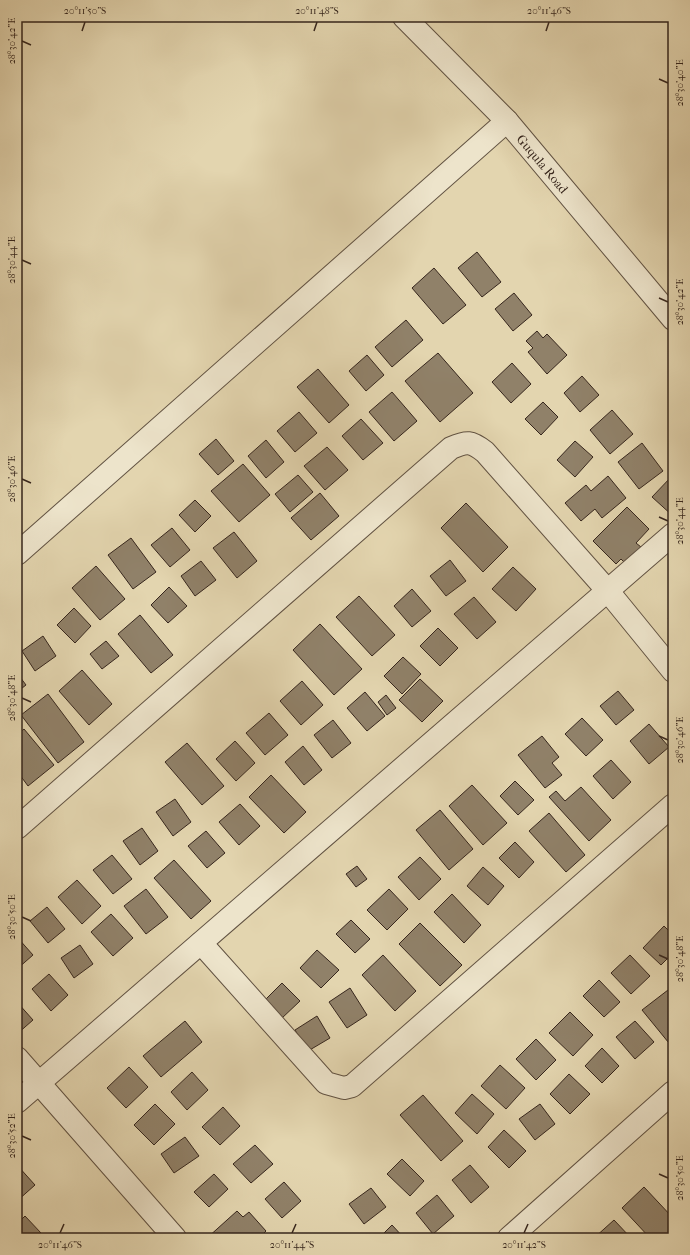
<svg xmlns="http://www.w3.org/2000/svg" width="690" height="1255" font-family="'IM FELL French Canon',serif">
<rect width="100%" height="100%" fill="#e3d5af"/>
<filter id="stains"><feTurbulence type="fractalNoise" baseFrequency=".005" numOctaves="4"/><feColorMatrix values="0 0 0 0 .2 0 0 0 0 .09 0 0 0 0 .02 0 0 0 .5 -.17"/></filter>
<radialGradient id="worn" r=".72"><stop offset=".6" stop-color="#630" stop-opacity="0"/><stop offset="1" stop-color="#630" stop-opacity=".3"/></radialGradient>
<g fill="#908169" stroke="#36261d">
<path d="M477,252L501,282L482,297L458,268Z"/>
<path d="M434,268L466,305L443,324L412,288Z"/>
<path d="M514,293L532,315L513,331L495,309Z"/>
<path d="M406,320L423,340L392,367L375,347Z"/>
<path d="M537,331L543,338L547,334L567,355L547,374L528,352L533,348L526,341Z"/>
<path d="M438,353L473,393L440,422L405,381Z"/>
<path d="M367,355L384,375L366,391L349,371Z"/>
<path d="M512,363L531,384L511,403L492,382Z"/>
<path d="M318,369L349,405L329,423L297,387Z"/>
<path d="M582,376L599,395L580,412L564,393Z"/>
<path d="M392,392L417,421L394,441L369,412Z"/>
<path d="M543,402L558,417L541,435L525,419Z"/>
<path d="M612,410L633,434L610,454L590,430Z"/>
<path d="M299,412L317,433L295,452L277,431Z"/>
<path d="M361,419L383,443L363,460L342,436Z"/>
<path d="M216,439L234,461L218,475L199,454Z"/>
<path d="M266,440L284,462L266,478L248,456Z"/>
<path d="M575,441L593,457L575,477L557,460Z"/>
<path d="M642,443L663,471L639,489L618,462Z"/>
<path d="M327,447L348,470L325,490L304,466Z"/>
<path d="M243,464L270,495L239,522L211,491Z"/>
<path d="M298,475L313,492L290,512L275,494Z"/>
<path d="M608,476L626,498L602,518L595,509L581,521L565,503L586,485L591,491Z"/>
<path d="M672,476L673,477V516L652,497Z"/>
<path d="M320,493L339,516L311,540L291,518Z"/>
<path d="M195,500L211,516L195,532L179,515Z"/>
<path d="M466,503L508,547L483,572L441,528Z"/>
<path d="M627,507L649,529L636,543L641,547L625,563L621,559L616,564L593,541Z"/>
<path d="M172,528L190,550L170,567L151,545Z"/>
<path d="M234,532L257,561L237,578L213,548Z"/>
<path d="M131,538L156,572L133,589L108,555Z"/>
<path d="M450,560L466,581L446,596L430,576Z"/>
<path d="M201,561L216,580L195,596L181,576Z"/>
<path d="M96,566L125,599L100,620L72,588Z"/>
<path d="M513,567L536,589L516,611L492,589Z"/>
<path d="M169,587L187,606L168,623L151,605Z"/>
<path d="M412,589L431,611L412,627L394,606Z"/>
<path d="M359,596L395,635L372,656L336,617Z"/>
<path d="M474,597L496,622L477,639L454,614Z"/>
<path d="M74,608L91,626L75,643L57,625Z"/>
<path d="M673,613V624L668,618Z"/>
<path d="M140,615L173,655L151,673L118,634Z"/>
<path d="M320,624L362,669L334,695L293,650Z"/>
<path d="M438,628L458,648L440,666L420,646Z"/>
<path d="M43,636L56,656L35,671L22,651Z"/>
<path d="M106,641L119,656L102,669L90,654Z"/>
<path d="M403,657L421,674L402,694L384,676Z"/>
<path d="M82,670L112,704L89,725L59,691Z"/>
<path d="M17,673L26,685L17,692Z"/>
<path d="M420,679L443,701L422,722L399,700Z"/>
<path d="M302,681L323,705L301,725L280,701Z"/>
<path d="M618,691L634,710L616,725L600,706Z"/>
<path d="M365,692L385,716L367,731L347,708Z"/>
<path d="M48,694L84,742L58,763L21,715Z"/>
<path d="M386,695L396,708L387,715L378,702Z"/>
<path d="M269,713L288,735L265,755L246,733Z"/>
<path d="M582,718L603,740L586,756L565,734Z"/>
<path d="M333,720L351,743L332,758L314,735Z"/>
<path d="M649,724L669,747L649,764L630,741Z"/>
<path d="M24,729L54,765L28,786L17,771V735Z"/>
<path d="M542,736L559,757L552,763L562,775L545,788L518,755Z"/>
<path d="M235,741L255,763L236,781L216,759Z"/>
<path d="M187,743L224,786L202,805L165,762Z"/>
<path d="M303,746L322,770L304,785L285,762Z"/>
<path d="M611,760L631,782L613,799L593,776Z"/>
<path d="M271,775L306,812L284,833L249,797Z"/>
<path d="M515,781L534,800L518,815L500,796Z"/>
<path d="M472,785L507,823L483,845L449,806Z"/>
<path d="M581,787L611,820L589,841L549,797L556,791L565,801Z"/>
<path d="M17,788L22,794L17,799Z"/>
<path d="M175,799L191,822L173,836L156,812Z"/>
<path d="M240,804L260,826L239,845L219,822Z"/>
<path d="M440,810L473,849L449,870L416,830Z"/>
<path d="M549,813L585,855L566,872L529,831Z"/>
<path d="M142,828L158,851L140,865L123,841Z"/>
<path d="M206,831L225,853L207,868L188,846Z"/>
<path d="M515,842L534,862L519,878L499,858Z"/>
<path d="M112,855L132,879L113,894L93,870Z"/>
<path d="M420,857L441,879L419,900L398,877Z"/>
<path d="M174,860L211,901L191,919L154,878Z"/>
<path d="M357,866L367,879L356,887L346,874Z"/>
<path d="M483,867L504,886L488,905L467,886Z"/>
<path d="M77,880L101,906L82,924L58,897Z"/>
<path d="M146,889L168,917L146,934L124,906Z"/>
<path d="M389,889L408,909L387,930L367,910Z"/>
<path d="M452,894L481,925L464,943L434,912Z"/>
<path d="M47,907L65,929L48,943L30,921Z"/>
<path d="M111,914L133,938L113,956L91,932Z"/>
<path d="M351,920L370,939L355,953L336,934Z"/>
<path d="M420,923L462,965L440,986L399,944Z"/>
<path d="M664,926L673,935V953L661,965L643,948Z"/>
<path d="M17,937L33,955L17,969Z"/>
<path d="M80,945L93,964L74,978L61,958Z"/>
<path d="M317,950L339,970L321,988L300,968Z"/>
<path d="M383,955L416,991L395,1011L362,975Z"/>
<path d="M630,955L650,976L631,994L611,973Z"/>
<path d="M49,974L68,995L51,1011L32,989Z"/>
<path d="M599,980L620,1002L604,1017L583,996Z"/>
<path d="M282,983L300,1001L281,1019L264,1001Z"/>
<path d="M350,988L367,1015L347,1028L329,1002Z"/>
<path d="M668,990L673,996V1048L642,1010Z"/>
<path d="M17,1002L33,1020L17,1034Z"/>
<path d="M570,1012L593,1035L573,1056L549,1033Z"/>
<path d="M317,1016L330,1038L308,1051L295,1030Z"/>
<path d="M185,1021L202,1042L161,1077L143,1056Z"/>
<path d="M635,1021L654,1042L635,1059L616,1037Z"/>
<path d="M536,1039L556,1060L536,1080L516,1059Z"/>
<path d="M602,1048L619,1066L602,1083L585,1066Z"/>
<path d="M500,1065L525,1088L506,1109L481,1086Z"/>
<path d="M129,1067L148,1087L126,1108L107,1088Z"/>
<path d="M192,1072L208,1090L187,1110L171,1092Z"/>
<path d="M569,1074L590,1094L570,1114L550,1094Z"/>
<path d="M472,1094L494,1114L477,1134L455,1113Z"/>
<path d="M423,1095L463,1141L441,1161L400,1115Z"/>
<path d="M155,1104L175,1124L154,1145L134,1125Z"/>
<path d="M540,1104L555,1124L535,1140L519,1119Z"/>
<path d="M223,1107L240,1126L220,1145L202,1127Z"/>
<path d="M504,1130L526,1151L509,1168L488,1147Z"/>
<path d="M185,1137L199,1156L174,1173L161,1154Z"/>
<path d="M255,1145L273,1164L251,1183L233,1164Z"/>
<path d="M402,1159L424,1181L410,1196L387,1174Z"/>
<path d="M17,1165L35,1185L17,1201Z"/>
<path d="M470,1165L489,1187L471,1203L452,1180Z"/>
<path d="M214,1174L228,1189L209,1207L194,1192Z"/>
<path d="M284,1182L301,1201L282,1218L265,1199Z"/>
<path d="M644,1187L673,1218V1233L668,1238H650L622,1208Z"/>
<path d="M371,1188L386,1207L364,1224L349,1204Z"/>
<path d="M437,1195L454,1216L433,1234L416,1213Z"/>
<path d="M237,1211L243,1217L249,1212L266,1231L259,1238H207Z"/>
<path d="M25,1216L41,1233L35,1238H17V1224Z"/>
<path d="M614,1220L631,1238H594Z"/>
<path d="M392,1225L404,1238H379Z"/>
</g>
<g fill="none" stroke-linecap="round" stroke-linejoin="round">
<g stroke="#615242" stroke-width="24">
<g id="minor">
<path id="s1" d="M404,17L507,121L673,319"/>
<path d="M17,554L507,121"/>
<path d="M17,828L451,448C467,441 471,441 485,452L607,590L673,671"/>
<path d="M201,943L326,1083L344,1088L352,1086L673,805"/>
<path d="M17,1058L175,1238"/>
<path d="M17,1102L673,534"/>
<path d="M509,1238L673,1092"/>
</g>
</g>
<use href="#minor" stroke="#ede4cb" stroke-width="22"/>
</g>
<path fill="none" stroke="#36261d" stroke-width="1.5" d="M82,31L85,22M314,31L317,22M546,31L549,22M22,41L31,45M659,79L668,83M22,260L31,264M659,298L668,302M22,479L31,483M659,517L668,521M22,698L31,702M659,736L668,740M22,917L31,921M659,955L668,959M22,1136L31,1140M659,1174L668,1178M60,1233L64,1224M292,1233L296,1224M524,1233L528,1224"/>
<g text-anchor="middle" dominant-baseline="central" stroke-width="4" stroke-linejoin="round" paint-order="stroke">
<g font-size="13" fill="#36261d" stroke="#ede4cb">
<text stroke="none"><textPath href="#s1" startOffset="202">Guqula Road</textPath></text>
</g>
</g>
<rect width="690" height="1255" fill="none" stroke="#e3d5af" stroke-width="44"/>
<rect x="22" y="22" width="646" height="1211" fill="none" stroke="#36261d" stroke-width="1.5"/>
<g font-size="10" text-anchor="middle" fill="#36261d">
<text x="85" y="14">20°11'50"S</text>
<text x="317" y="14">20°11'48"S</text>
<text x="549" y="14">20°11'46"S</text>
<text transform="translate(11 41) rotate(-90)" y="4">28°30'42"E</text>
<text transform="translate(679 83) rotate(-90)" y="4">28°30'40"E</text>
<text transform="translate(11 260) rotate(-90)" y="4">28°30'44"E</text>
<text transform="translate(679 302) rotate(-90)" y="4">28°30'42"E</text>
<text transform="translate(11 479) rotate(-90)" y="4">28°30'46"E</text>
<text transform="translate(679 521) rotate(-90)" y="4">28°30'44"E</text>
<text transform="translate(11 698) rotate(-90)" y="4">28°30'48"E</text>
<text transform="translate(679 740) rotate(-90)" y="4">28°30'46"E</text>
<text transform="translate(11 917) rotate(-90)" y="4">28°30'50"E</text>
<text transform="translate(679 959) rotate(-90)" y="4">28°30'48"E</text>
<text transform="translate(11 1136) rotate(-90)" y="4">28°30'52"E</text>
<text transform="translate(679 1178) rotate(-90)" y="4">28°30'50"E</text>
<text x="60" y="1248">20°11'46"S</text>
<text x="292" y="1248">20°11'44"S</text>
<text x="524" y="1248">20°11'42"S</text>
</g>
<rect width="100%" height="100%" filter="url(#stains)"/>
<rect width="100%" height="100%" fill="url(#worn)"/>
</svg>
